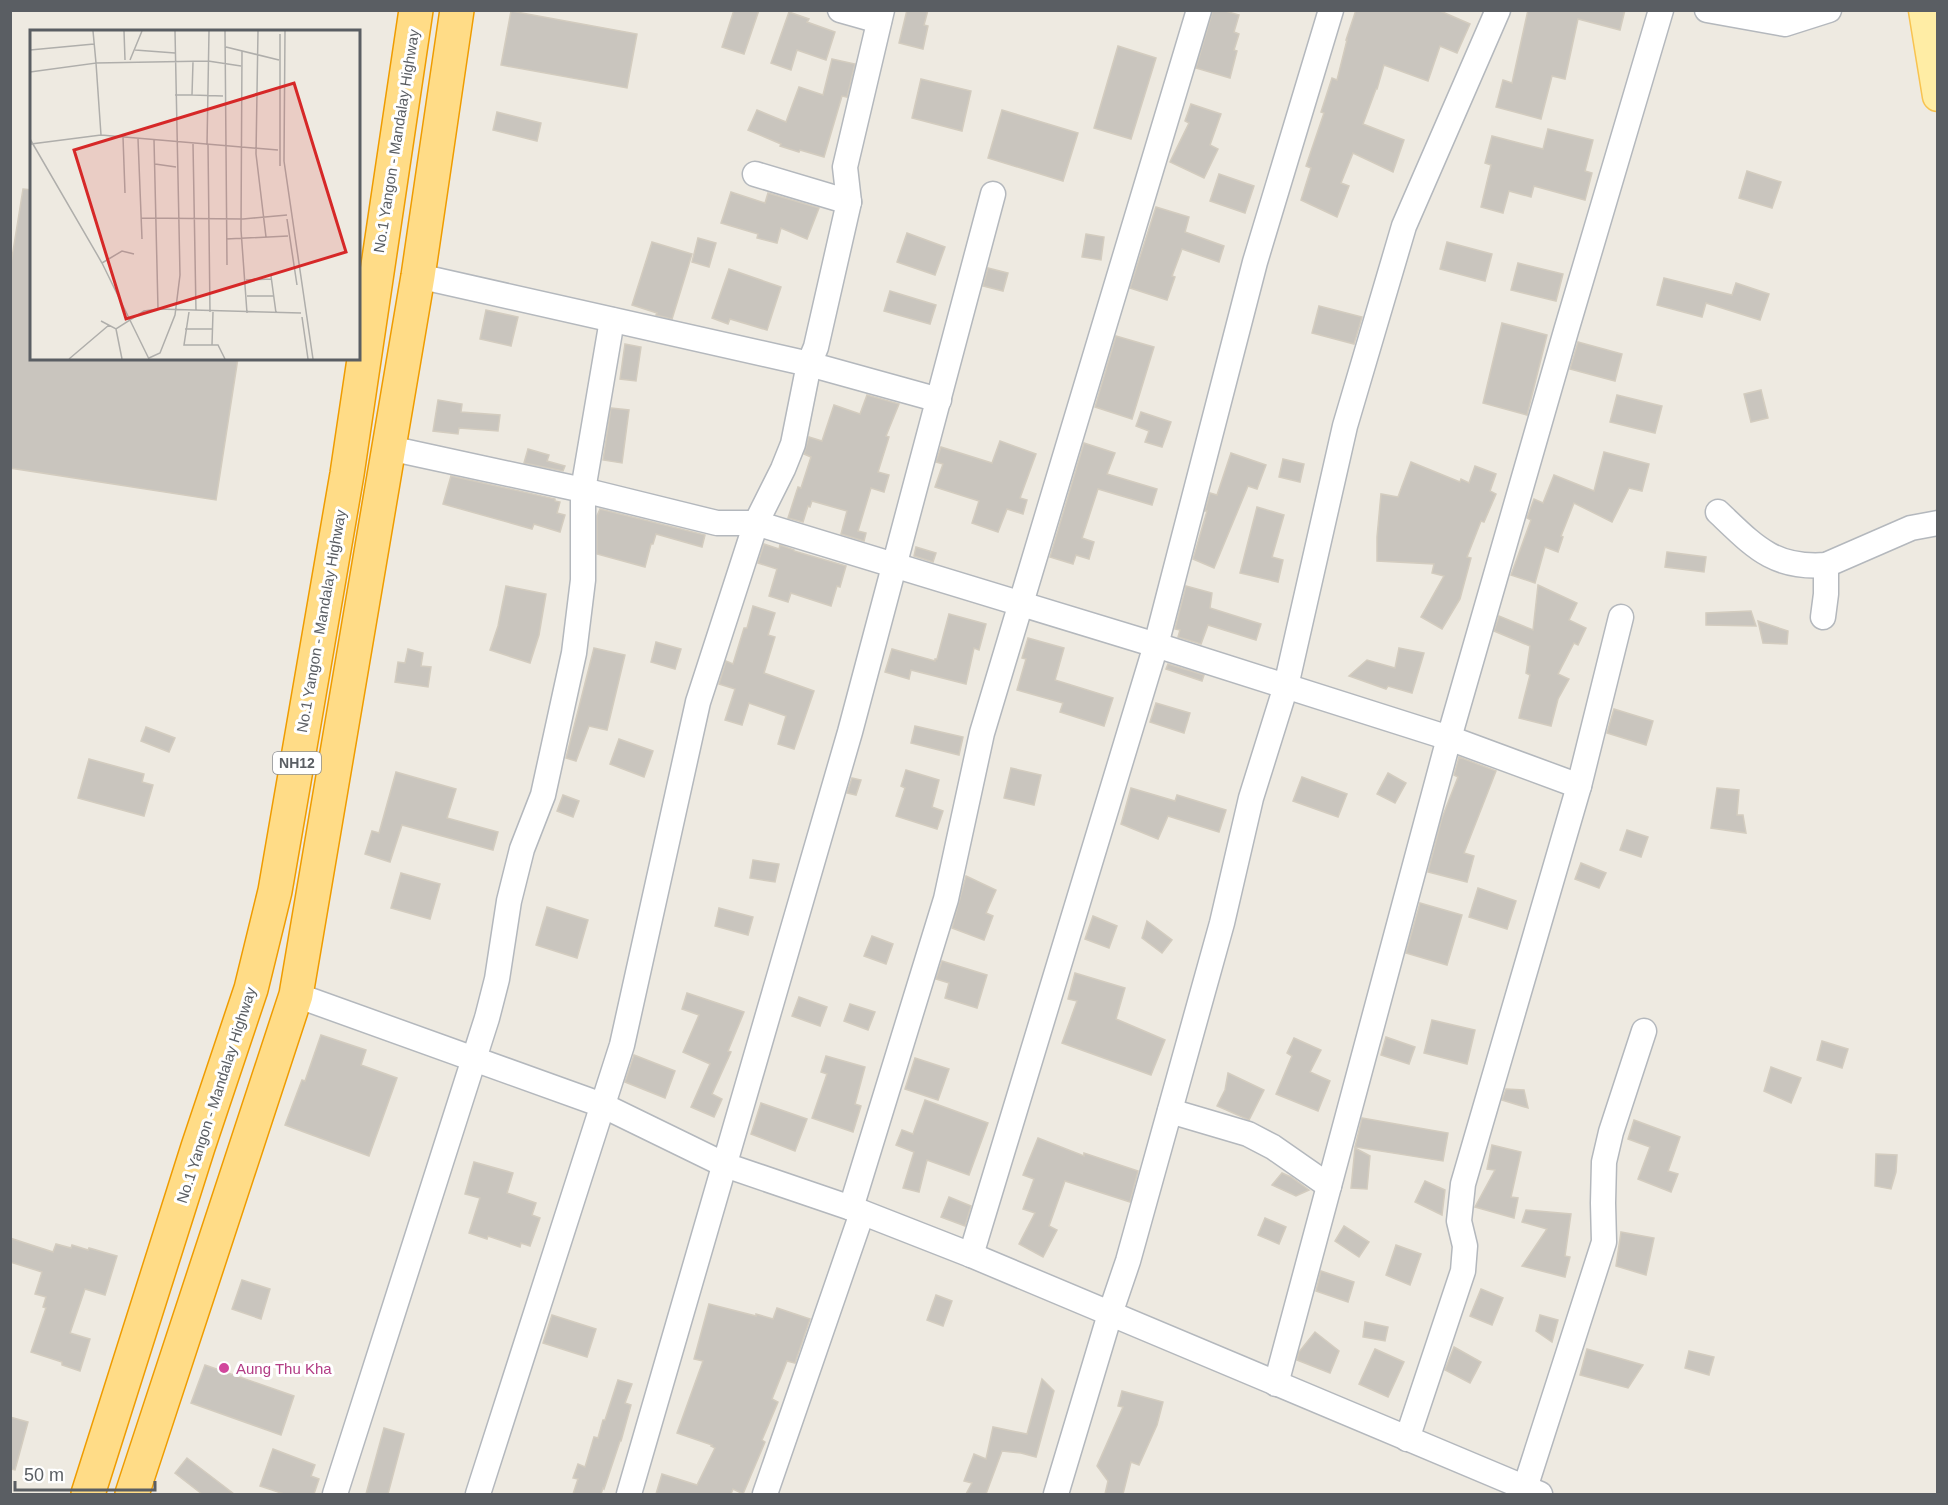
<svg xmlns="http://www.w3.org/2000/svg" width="1948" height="1505" font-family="Helvetica,sans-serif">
<rect width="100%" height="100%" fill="#eeeae1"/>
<g fill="#c9c5be" stroke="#d3ccbf" stroke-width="1.5">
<path d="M734,10H759L744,54L722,47Z"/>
<path d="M907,10H928L924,25L928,26L923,49L899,43Z"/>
<path d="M1213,10H1222L1239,15L1234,32L1239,34L1234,50L1237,51L1230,78L1196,68Z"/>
<path d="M1356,10H1438L1470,24L1457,53L1440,46L1428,81L1384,65L1377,89H1376L1363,124L1404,140L1393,172L1353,153L1341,183L1349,186L1337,217L1301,200L1311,168L1306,166L1324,113L1321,112L1332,78L1337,80L1347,40H1346Z"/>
<path d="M1528,10H1625L1620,30L1578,19L1565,79L1552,76L1541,119L1496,107L1503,80L1512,83Z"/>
<path d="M511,11L637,34L627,88L501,65Z"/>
<path d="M789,12L809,19L807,22L835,32L826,60L797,50L791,70L771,63Z"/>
<path d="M1118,46L1156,58L1131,139L1094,128Z"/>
<path d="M832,59L855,64L847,97L842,96L824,157L800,150L799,152L780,146L781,144L748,130L757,110L786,122L799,87L823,95Z"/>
<path d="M921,79L971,91L962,131L912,118Z"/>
<path d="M1191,104L1221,114L1210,145L1218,149L1204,178L1170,162L1189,123L1185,121Z"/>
<path d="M1002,110L1078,133L1063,181L988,158Z"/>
<path d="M497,112L541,123L537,141L493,130Z"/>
<path d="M1548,129L1593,140L1585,171L1592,173L1585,200L1534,186L1531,197L1509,191L1503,213L1481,207L1491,165L1485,163L1492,136L1543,149Z"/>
<path d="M1747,171L1781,182L1772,208L1739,198Z"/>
<path d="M1219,174L1254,186L1245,213L1210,201Z"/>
<path d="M23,189L32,190V358H238L216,500L10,468V270Z"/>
<path d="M731,192L765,203L768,193L819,208L807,239L781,228L777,243L757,238L758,234L721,223Z"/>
<path d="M1156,207L1189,217L1185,232L1224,246L1219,262L1182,249L1172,276L1175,277L1167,300L1130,288Z"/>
<path d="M907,233L945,247L935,275L897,262Z"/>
<path d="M1086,234L1104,237L1101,260L1082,257Z"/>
<path d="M698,238L716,243L709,267L692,262Z"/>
<path d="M652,242L692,254L672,319L656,315L657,313L632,305Z"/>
<path d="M1447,242L1492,254L1485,281L1440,269Z"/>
<path d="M1518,263L1563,274L1556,301L1511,290Z"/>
<path d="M988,268L1008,273L1003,291L983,286Z"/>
<path d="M729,269L781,287L767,330L730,319L728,324L712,318Z"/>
<path d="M1664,278L1732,295L1736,283L1769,294L1760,320L1706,303L1702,317L1657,305Z"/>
<path d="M890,291L936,305L930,324L884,311Z"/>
<path d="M1319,306L1362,317L1354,344L1312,333Z"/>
<path d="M486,310L518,317L511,346L480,339Z"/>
<path d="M1502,323L1547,335L1527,415L1483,403Z"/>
<path d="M1116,336L1154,347L1132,419L1095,407Z"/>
<path d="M1578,342L1622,354L1615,381L1570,369Z"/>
<path d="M625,344L641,347L636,381L620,379Z"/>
<path d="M1761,390L1768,418L1751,422L1744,394Z"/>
<path d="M867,395L899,404L886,436L889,437L878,472L889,475L884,492L871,488L858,531L866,533L864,541L841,534L847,511L812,501L810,507L808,506L803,522L788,518L798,487L801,488L811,457L804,454L809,437L822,441L834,405L860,414Z"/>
<path d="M1617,395L1662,406L1655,433L1610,422Z"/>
<path d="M438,400L462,404L461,412L500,415L498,431L459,428L458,434L433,431Z"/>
<path d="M611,408L629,410L622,463L603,460Z"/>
<path d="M1141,412L1171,422L1162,447L1145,442L1149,431L1136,426Z"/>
<path d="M1000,441L1036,454L1020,498L1027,500L1023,514L1007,509L998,532L972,523L979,501L935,487L943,464L936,462L941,447L992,463Z"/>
<path d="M1084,443L1115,453L1107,474L1157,489L1152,505L1098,489L1082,538L1094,542L1089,559L1076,555L1073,564L1050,557Z"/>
<path d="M528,449L549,455L547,461L565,466L563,471L524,463Z"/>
<path d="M1604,452L1649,464L1642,491L1629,488L1612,522L1574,503L1561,536L1563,537L1558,552L1545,547L1535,583L1511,575L1531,520L1527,518L1534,499L1543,503L1554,475L1594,491Z"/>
<path d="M1231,453L1266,465L1257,489L1248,486L1214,568L1193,559L1207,511H1205L1210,493L1217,495Z"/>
<path d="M1283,459L1304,464L1300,482L1279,477Z"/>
<path d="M1411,462L1460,482L1461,479L1469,483L1475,466L1496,474L1490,491L1496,494L1484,522L1481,521L1467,557L1471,558L1460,599L1442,629L1421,617L1444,576L1432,573L1434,564L1377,561V537L1381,494L1398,497Z"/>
<path d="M451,476L555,499V501L560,502L557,513L565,515L560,532L534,524L532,529L443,504Z"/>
<path d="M1257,507L1284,515L1272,557L1283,560L1278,582L1240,573Z"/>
<path d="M600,509L705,535L702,547L656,534L653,544H651L645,567L597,554V516Z"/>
<path d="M764,544L779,549L780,545L794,550V551L846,566L840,587L837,586L831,606L791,593L788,602L769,596L777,569L758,563Z"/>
<path d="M916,547L936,553L933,562L914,556Z"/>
<path d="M1667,552L1706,557L1704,572L1665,567Z"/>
<path d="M1538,585L1577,603L1569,620L1586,628L1578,645L1574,643L1558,674L1569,679L1558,699L1551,726L1519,718L1530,675L1526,673L1530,646L1494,631L1499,616L1533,630Z"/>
<path d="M506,586L546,594L539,635L530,663L490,650L498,626Z"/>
<path d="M1186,586L1212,593L1210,608L1261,624L1256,640L1208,625L1201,644L1178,637L1180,630L1175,629Z"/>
<path d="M753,606L775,613L768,635L775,637L764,673L814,691L794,749L778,744L786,716L749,703L742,725L725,720L735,689L719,684L726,661L733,664L744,628H747Z"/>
<path d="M1751,611L1756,626L1706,625V613Z"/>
<path d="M949,614L986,624L979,650L974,648L966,684L911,670L909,679L885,672L892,649L935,661V659H937Z"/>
<path d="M1758,621L1788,631L1787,644L1763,643Z"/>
<path d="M1028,638L1064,648L1055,680L1113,698L1104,726L1060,712L1063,703L1017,690L1026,659L1022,658Z"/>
<path d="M656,642L681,649L675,669L651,662Z"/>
<path d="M594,648L625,655L607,730L589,726L576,761L566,758Z"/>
<path d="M1399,648L1424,653L1412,693L1388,686L1386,689L1349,676L1367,660L1395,668Z"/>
<path d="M408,649L423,653L421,666L431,667L428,687L395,682L398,662L405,663Z"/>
<path d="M1168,664L1204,675L1202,681L1166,669Z"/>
<path d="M1156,703L1190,713L1184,733L1150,722Z"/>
<path d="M1614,709L1653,721L1646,745L1607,733Z"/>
<path d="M915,726L963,737L959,755L911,743Z"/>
<path d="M146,727L175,738L169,752L141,741Z"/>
<path d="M619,739L653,751L644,777L610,764Z"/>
<path d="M1459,757L1496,771L1464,853L1474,856L1467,882L1428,872L1442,818L1458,777L1454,775Z"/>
<path d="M89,759L144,774L142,782L153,785L144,816L78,798Z"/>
<path d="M1011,768L1041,775L1034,805L1004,798Z"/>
<path d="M906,770L939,780L932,807L943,811L937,829L896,816L905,788L901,786Z"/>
<path d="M396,772L456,789L447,818L498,832L493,850L402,825L390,862L365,854L372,831L379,833Z"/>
<path d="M1388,773L1406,783L1395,803L1377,794Z"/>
<path d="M1302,777L1347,794L1338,817L1293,801Z"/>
<path d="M852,778L861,780L856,795L847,793Z"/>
<path d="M1131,788L1175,801L1177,795L1226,810L1219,832L1168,816L1158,839L1121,824Z"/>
<path d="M1717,788L1739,790L1737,815H1743L1746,833L1711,828Z"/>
<path d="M563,795L579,801L573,817L557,811Z"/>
<path d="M1627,830L1648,837L1641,857L1620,850Z"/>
<path d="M753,860L779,864L775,882L750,878Z"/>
<path d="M1581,863L1606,873L1599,888L1575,879Z"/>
<path d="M401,873L440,884L430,919L391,908Z"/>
<path d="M966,876L996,890L986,913L993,916L984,940L952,928Z"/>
<path d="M1478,888L1516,901L1507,929L1469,917Z"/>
<path d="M1420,903L1462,915L1447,965L1406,953Z"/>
<path d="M547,907L588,920L577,958L536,945Z"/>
<path d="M719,908L753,917L748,935L715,926Z"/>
<path d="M1093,916L1117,926L1109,948L1085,939Z"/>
<path d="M1147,921L1172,940L1162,953L1142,938Z"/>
<path d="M872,936L893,944L886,964L864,956Z"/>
<path d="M942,961L987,975L977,1008L945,998L949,983L936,979Z"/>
<path d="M1075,973L1125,988L1116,1019L1165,1040L1151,1075L1062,1043L1077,1001L1068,999Z"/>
<path d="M687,993L744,1012L728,1051L731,1052L712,1094L722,1099L714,1117L691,1107L710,1064L683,1052L699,1015L682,1009Z"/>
<path d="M799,997L827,1007L820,1026L792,1016Z"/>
<path d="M850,1004L875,1012L868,1030L844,1021Z"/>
<path d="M1432,1020L1475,1030L1467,1064L1424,1053Z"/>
<path d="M321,1035L366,1050L361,1065L397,1078L369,1156L285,1125L302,1080L305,1081Z"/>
<path d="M1386,1037L1415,1047L1409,1064L1381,1055Z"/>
<path d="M1294,1038L1321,1050L1310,1072L1330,1081L1318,1111L1276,1094L1292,1056L1287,1053Z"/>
<path d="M1822,1041L1848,1049L1842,1068L1817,1060Z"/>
<path d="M634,1055L675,1071L665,1098L625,1082Z"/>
<path d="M826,1056L865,1067L855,1104L861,1106L853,1132L812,1118L827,1074L821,1072Z"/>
<path d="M915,1058L949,1069L938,1100L905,1089Z"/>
<path d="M1771,1067L1801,1078L1791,1103L1764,1091Z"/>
<path d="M1228,1073L1264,1090L1249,1120L1217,1106L1225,1090Z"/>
<path d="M1506,1089L1524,1090L1528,1108L1502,1100Z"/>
<path d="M925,1100L988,1123L969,1175L927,1160L919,1192L903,1188L914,1152L896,1145L902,1130L913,1134Z"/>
<path d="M761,1103L807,1119L795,1151L751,1134Z"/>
<path d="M1362,1118L1448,1133L1443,1161L1355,1147Z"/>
<path d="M1634,1120L1680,1137L1668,1171L1678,1174L1671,1192L1638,1179L1650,1147L1628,1139Z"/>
<path d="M1038,1138L1084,1156V1153L1138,1171L1130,1202L1065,1181L1049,1226L1057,1230L1043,1257L1019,1244L1035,1213L1023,1209L1034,1179L1023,1175Z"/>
<path d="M1492,1145L1521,1152L1511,1197L1518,1198L1514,1218L1475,1207L1495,1170L1487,1169Z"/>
<path d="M1355,1148L1370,1156L1367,1189L1351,1188Z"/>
<path d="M1876,1154L1897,1155L1896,1172L1891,1189L1875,1186Z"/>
<path d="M474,1162L513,1173L507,1193L536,1203L532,1215L540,1218L530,1246L521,1243L520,1247L488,1236L487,1239L469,1233L480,1198L465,1194Z"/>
<path d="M1282,1173L1291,1177L1309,1190L1296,1196L1272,1185Z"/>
<path d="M1425,1181L1445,1190L1442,1215L1415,1202Z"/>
<path d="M949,1197L971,1206L965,1226L941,1217Z"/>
<path d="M1526,1210L1571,1214L1565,1256L1570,1257L1565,1277L1522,1266L1547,1229L1522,1222Z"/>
<path d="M1265,1218L1286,1227L1279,1244L1258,1235Z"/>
<path d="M1344,1226L1369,1242L1359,1257L1335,1241Z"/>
<path d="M1621,1232L1654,1238L1646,1275L1616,1266Z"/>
<path d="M10,1238L53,1252L56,1244L71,1248L72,1245L88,1250L89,1248L117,1256L105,1295L85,1289L70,1333L90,1339L80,1371L62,1365V1362L31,1352L46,1308L43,1307L46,1297L35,1294L42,1272L10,1262Z"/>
<path d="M1396,1245L1421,1254L1410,1285L1386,1275Z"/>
<path d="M1321,1271L1354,1282L1348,1302L1316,1291Z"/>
<path d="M242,1280L270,1289L261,1319L232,1309Z"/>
<path d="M1481,1289L1503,1298L1492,1325L1470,1316Z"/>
<path d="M936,1295L952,1301L943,1326L927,1320Z"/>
<path d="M709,1304L756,1316V1314L773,1319L777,1308L810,1319L795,1363L787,1361L772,1399L778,1402L762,1440L765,1442L743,1494L733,1489L731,1494H656L662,1474L697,1485L715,1448L711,1446L712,1445L677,1433L703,1361L694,1359Z"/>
<path d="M552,1315L596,1329L587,1357L543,1343Z"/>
<path d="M1540,1315L1558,1320L1552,1342L1536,1331Z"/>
<path d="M1365,1322L1388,1327L1385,1341L1363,1337Z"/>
<path d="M1315,1332L1339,1351L1330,1373L1297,1360L1299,1352Z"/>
<path d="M1454,1347L1481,1362L1470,1383L1445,1370Z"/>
<path d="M1375,1349L1404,1362L1388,1397L1359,1384Z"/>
<path d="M1587,1349L1643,1365L1628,1388L1580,1375Z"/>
<path d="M1689,1351L1714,1357L1709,1375L1685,1368Z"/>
<path d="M205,1365L294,1396L281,1435L191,1403Z"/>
<path d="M1042,1379L1054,1391L1036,1457L1021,1453L1002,1451L986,1494H966L972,1483L964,1481L974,1454L986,1459L993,1427L1027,1434Z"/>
<path d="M618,1380L632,1384L625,1403L631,1405L621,1441H620L604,1489L603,1488L601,1494H573L578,1479L573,1478L578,1464L585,1467L594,1437L598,1438L603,1420H605Z"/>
<path d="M1122,1391L1163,1402L1157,1425L1139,1465L1131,1462L1123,1494H1105L1108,1481L1097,1466L1123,1407L1118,1406Z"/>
<path d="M10,1417L28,1422L15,1470L10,1469Z"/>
<path d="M384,1428L404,1434L388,1494H366Z"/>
<path d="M273,1449L315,1465L311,1476L319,1479L314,1494H284L260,1486Z"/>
<path d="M187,1458L234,1494H202L175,1473Z"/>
</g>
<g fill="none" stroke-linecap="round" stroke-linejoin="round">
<g stroke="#b4b8bd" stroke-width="27">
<g id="minor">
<path d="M840,10L879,21"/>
<path d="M1707,10L1785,24L1829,10"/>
<path d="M755,174L849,202"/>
<path d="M418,276L809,364L939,400"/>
<path d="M389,448L583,490L717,523H756L1156,645L1449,738L1579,786"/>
<path d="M1718,512C1754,546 1773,569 1826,565L1911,528L1938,523"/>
<path d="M1823,617L1826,594V565"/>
<path d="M296,995L602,1105L725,1165L851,1208L971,1255L1540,1494"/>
<path d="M1170,1111L1248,1134L1273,1147L1329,1186"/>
<path d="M851,1208L946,899L982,733L1199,10"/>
<path d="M971,1255L1156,645L1255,262L1331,10"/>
<path d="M1276,1384L1449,738L1566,331L1661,10"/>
<path d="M1407,1439L1463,1271L1465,1246L1459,1221L1463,1184L1579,786L1621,617"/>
<path d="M1525,1488L1604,1242L1603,1203L1604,1162L1611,1132L1644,1031"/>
<path d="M335,1494L487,1018L497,979L509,901L522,849L543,795L574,653L583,580V490L612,320"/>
<path d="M478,1494L622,1045L698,702L756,523L783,469L793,444L809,364L816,347L849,202L845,167L882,10"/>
<path d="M629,1494L850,732L993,194"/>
<path d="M765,1494L862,1213"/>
<path d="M1056,1494L1110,1314L1128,1261L1222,923L1251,798L1286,686L1345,426L1404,226L1498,10"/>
</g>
</g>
<g stroke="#f8c350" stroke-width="33">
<path id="major" d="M1924,10L1938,96"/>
</g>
<g stroke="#ef9c00" stroke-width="36">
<g id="highway">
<path d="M88,1494L198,1147L251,989L275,891L347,474L416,10"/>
<path d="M132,1494L296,995L418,276L457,10"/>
</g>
</g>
<use href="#minor" stroke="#fff" stroke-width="24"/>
<use href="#major" stroke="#ffeda5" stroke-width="30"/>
<use href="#highway" stroke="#ffdc87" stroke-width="33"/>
</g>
<circle fill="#d1479c" stroke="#fff" stroke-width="2" cx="224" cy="1368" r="6"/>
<g text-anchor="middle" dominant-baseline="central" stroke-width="6" stroke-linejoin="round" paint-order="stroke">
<rect fill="#fff" stroke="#8c8e92" stroke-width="1.5" x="273" y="752" width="48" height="22" rx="4.5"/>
<g font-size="14" font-weight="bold" fill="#5a5e63">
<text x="297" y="763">NH12</text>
</g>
<g font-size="15" fill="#5a5e63" stroke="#fff">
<text transform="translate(396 141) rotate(-81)">No.1 Yangon - Mandalay Highway</text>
<text transform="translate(321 621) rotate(-80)">No.1 Yangon - Mandalay Highway</text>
<text transform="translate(216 1095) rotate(-72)">No.1 Yangon - Mandalay Highway</text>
</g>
<g font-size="15" fill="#b23c85" stroke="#fff" text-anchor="start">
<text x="236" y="1368">Aung Thu Kha</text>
</g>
</g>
<g transform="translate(30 30)">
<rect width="330" height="330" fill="#eeeae1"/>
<path fill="none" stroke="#afaeab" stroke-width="1.5" d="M63,1L66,33L178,31L211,36M94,1L95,30M195,1L197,235M228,1L226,124L236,207M255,1L254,131L283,329M196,17L249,30M0,20L64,14M105,20L145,23M212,21L211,200L217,283M100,30L112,1M0,42L66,33L71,105M145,65H162L163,32M162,65L193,66M93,107L95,163M0,109L72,233L119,329M108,109L112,209M124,110L128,279M1,114L71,105L248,120M163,114L166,281M177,115L179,1M178,115L180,282M125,134L146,137M250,136V4M111,188L213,189L257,185M257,189L267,255M196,209L258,206M72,233L92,221L104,224M241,246L246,283M216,250L241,249M217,266H244M159,282L154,315H188L195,329M272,287L278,329M71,291L86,299L114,281L128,279L271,283M86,299L92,329M155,299H182M182,315L183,282M119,328L130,323L145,285L150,245L145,1M39,329L79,295"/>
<path fill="#d62828" fill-opacity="0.15" stroke="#d62828" stroke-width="3" d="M264,53L316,222L96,289L44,120Z"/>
<rect width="330" height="330" fill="none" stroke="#5a5e63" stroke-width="3"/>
</g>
<rect width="1948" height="1505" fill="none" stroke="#5a5e63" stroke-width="24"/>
<path d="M15 1481v9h140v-9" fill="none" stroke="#5a5e63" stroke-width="3"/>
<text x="24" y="1481" font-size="18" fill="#5a5e63" stroke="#ffffff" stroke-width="4.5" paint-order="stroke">50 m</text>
</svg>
